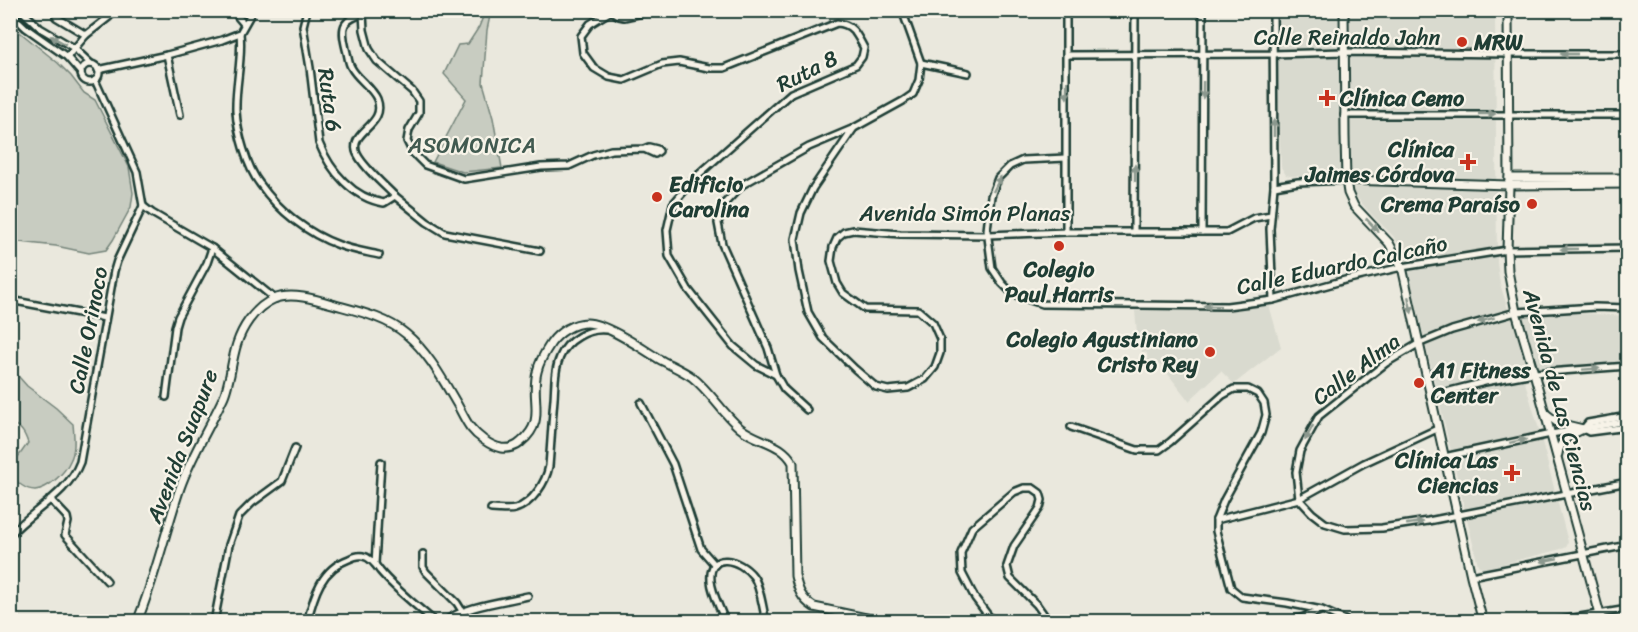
<svg xmlns="http://www.w3.org/2000/svg" width="1638" height="632" font-family="Sriracha,sans-serif">
<rect width="100%" height="100%" fill="#eae8dd"/>
<filter id="ink" filterUnits="userSpaceOnUse"><feTurbulence type="fractalNoise" baseFrequency=".0167" numOctaves="2"/><feDisplacementMap in="SourceGraphic" scale="12" xChannelSelector="R" yChannelSelector="G"/><feConvolveMatrix kernelMatrix="1 2 1 2 8 2 1 2 1" color-interpolation-filters="sRGB"/></filter>
<g filter="url(#ink)">
<g fill="#d9dacf">
<path d="M1274,11H1495L1497,263L1500,284L1511,319L1538,314L1560,312L1627,316V363L1521,369L1538,426L1568,542L1567,546L1565,548L1483,569L1478,565L1404,253L1393,236L1370,213L1353,193L1330,176H1290L1286,175L1281,167Z"/>
<path d="M1269,305L1281,347L1234,384L1221,371L1189,401L1161,365L1148,364L1147,353L1142,352L1143,334L1137,333L1135,311L1226,309Z"/>
</g>
<g fill="#c8ccc1" stroke="#74847a" stroke-width="1.5">
<path d="M482,11H491L487,30L483,83L493,118L502,168L463,172L433,162L466,99L444,74L458,45L468,44L479,27L484,14Z"/>
<path d="M11,25L58,63L71,76L84,93L95,100L129,167L133,193L131,207L113,240L106,250L89,253L56,246L11,241Z"/>
<path d="M11,368L27,386L56,408L73,424C74,436 76,450 70,461C65,473 48,489 35,490C25,490 17,482 11,476V465L21,453L28,443C25,434 21,426 11,424Z"/>
</g>
<g fill="none" stroke-linecap="round" stroke-linejoin="round">
<g stroke="#1f3d34" stroke-width="10">
<g id="minor">
<path d="M21,10L40,28L74,48L91,64"/>
<path d="M236,10L238,17L244,24"/>
<path d="M307,10L303,26L310,68L319,143C330,171 353,198 384,203L395,196C385,186 359,163 356,151C351,130 387,125 377,99C372,87 357,79 351,67C348,62 348,55 346,49C339,21 345,21 370,10"/>
<path d="M656,10L624,17L619,16L611,11L590,24L581,36L583,53L594,68L609,77L624,80L662,64L679,62L709,68H724L837,23C853,24 857,35 864,48L862,57L856,65L791,93L697,176L673,204L667,230L669,256L688,289L733,346L756,365L776,375L784,389L807,410"/>
<path d="M1273,10L1274,186L1270,229L1273,300"/>
<path d="M10,13L26,28L67,57L81,73"/>
<path d="M363,13L364,30L369,49L377,61L412,91L419,101V113L409,130L407,141L413,153L425,165L464,179L541,167L569,166L593,155L611,150L644,149L649,147L657,149L659,151L655,154L644,149"/>
<path d="M56,17L86,35L67,57"/>
<path d="M240,33C243,59 235,85 236,111C237,131 247,168 260,184C279,211 308,234 339,245C352,250 366,252 379,255"/>
<path d="M86,35L109,17L113,10"/>
<path d="M167,55L180,115"/>
<path d="M1067,55L1273,54L1344,52L1508,54H1628"/>
<path d="M921,63L968,73"/>
<circle cx="90" cy="73" r="9"/>
<path d="M98,70L167,55L222,40L240,33L253,10"/>
<path d="M1344,115H1628"/>
<path d="M854,128L813,188L801,213L795,239L799,271L808,312L823,338L855,369L876,387L888,390L908,388L925,379L935,367L940,353V339L933,323L918,310L865,309L843,293L837,283L831,261L833,247L837,238L844,232L853,230L900,234L988,235L1066,232H1227L1254,218L1271,215"/>
<path d="M1066,158L1023,160L1010,166L998,178L991,196L987,230L992,268L1002,283L1013,294L1042,304L1227,306L1273,300L1345,280L1402,267L1507,250L1628,248"/>
<path d="M1274,186L1298,182L1346,180"/>
<path d="M395,196L427,222L445,233L540,251"/>
<path d="M143,206L152,213L212,248L275,299"/>
<path d="M1066,232V10"/>
<path d="M1134,232L1135,10"/>
<path d="M1202,232L1203,10"/>
<path d="M10,300L105,318"/>
<path d="M1628,308L1595,307L1516,312L1452,330L1418,344L1386,363L1319,416L1300,451L1296,472L1299,499L1312,513L1325,523L1345,529L1382,528L1428,521L1628,482"/>
<path d="M776,375L768,348L722,244L718,223L724,204L742,185L809,147L854,128L903,101L913,94L919,80L921,63L902,10"/>
<path d="M1430,396L1485,382L1534,373L1628,366"/>
<path d="M166,397L175,327L178,317L207,263L212,248"/>
<path d="M641,403L673,464L701,549L715,565"/>
<path d="M1071,427L1137,450H1159L1170,442L1223,395L1234,389H1248L1258,394L1264,403L1266,415L1261,433L1224,500L1216,520V531L1231,588L1242,597L1287,603L1322,610L1349,622"/>
<path d="M1583,429L1588,423L1628,416"/>
<path d="M1583,429L1589,432L1628,427"/>
<path d="M1444,457L1551,434L1628,421"/>
<path d="M50,499L67,517L68,522L65,535L107,581"/>
<path d="M491,509C499,509 508,511 515,509C533,503 546,482 549,466C551,443 552,421 554,399C555,386 554,370 560,357C567,340 588,328 606,330"/>
<path d="M1216,520L1299,499L1364,463L1437,429"/>
<path d="M10,535C32,510 68,494 80,462L114,271L117,261L143,206L137,172L95,80"/>
<path d="M423,554V567L426,572L457,603L462,611"/>
<path d="M375,564L381,462"/>
<path d="M1471,576L1628,545"/>
<path d="M214,622L229,545L239,516L252,503L282,481L295,448"/>
<path d="M307,622C314,595 321,569 349,559C353,557 358,555 363,556C370,557 376,565 380,571C396,590 416,605 435,622"/>
<path d="M445,622C459,607 507,601 528,596"/>
<path d="M725,622C721,609 712,594 711,581C708,550 740,559 753,576C760,585 763,609 766,622"/>
<path d="M993,622L975,598L962,573L961,553L972,528L1014,492L1024,488H1033L1040,493L1042,500L1040,508L1014,546L1007,566L1010,578L1037,605L1049,622"/>
<path d="M1284,622L1304,617L1320,611"/>
<path d="M1550,622L1628,609"/>
</g>
</g>
<g stroke="#1f3d34" stroke-width="11">
<g id="tertiary">
<path d="M1344,10L1345,136L1346,180L1348,193L1354,206L1389,243L1402,267L1471,576L1483,622"/>
<path d="M1508,10L1509,185L1507,250L1508,271L1516,312L1534,373L1602,622"/>
<path d="M1509,178H1628"/>
<path d="M1346,180L1509,185L1628,184"/>
<path d="M1545,413L1558,423L1583,429"/>
<path d="M1558,454C1560,439 1571,435 1583,429"/>
<path d="M137,622C155,578 165,533 180,488C191,456 210,427 224,396C227,389 228,382 230,375C234,354 236,338 249,320C255,312 264,303 274,299C291,292 315,299 332,304C357,311 386,317 406,334C428,352 443,380 457,404C461,411 465,420 470,427C477,436 490,446 501,448C508,449 516,447 521,442C547,421 530,400 537,372C539,362 545,352 551,343C559,332 573,323 587,323C605,323 643,349 659,359C670,365 682,370 692,377C711,392 722,413 740,428C757,442 782,442 793,463L795,576C798,589 801,599 814,607L885,622"/>
</g>
</g>
<use href="#minor" stroke="#f7f3e8" stroke-width="5"/>
<use href="#tertiary" stroke="#f7f3e8" stroke-width="7"/>
</g>
<defs><path id="oneway-solid" d="M-6-.8H1V-3.2L6.5 0L1 3.2V.8H-6Z" transform="scale(1.5)"/></defs>
<g fill="#8b988e">
<use href="#oneway-solid" transform="translate(58 40) rotate(-151)"/>
<use href="#oneway-solid" transform="translate(1569 54) rotate(180)"/>
<use href="#oneway-solid" transform="translate(1067 90) rotate(91)"/>
<use href="#oneway-solid" transform="translate(1203 90) rotate(91)"/>
<use href="#oneway-solid" transform="translate(1487 114)"/>
<use href="#oneway-solid" transform="translate(1274 128) rotate(-90)"/>
<use href="#oneway-solid" transform="translate(1135 173) rotate(-90)"/>
<use href="#oneway-solid" transform="translate(997 184) rotate(-63)"/>
<use href="#oneway-solid" transform="translate(1372 225) rotate(47)"/>
<use href="#oneway-solid" transform="translate(1569 249) rotate(179)"/>
<use href="#oneway-solid" transform="translate(1410 305) rotate(78)"/>
<use href="#oneway-solid" transform="translate(1212 306) rotate(-179)"/>
<use href="#oneway-solid" transform="translate(1486 320) rotate(165)"/>
<use href="#oneway-solid" transform="translate(1591 369) rotate(-4)"/>
<use href="#oneway-solid" transform="translate(1309 433) rotate(118)"/>
<use href="#oneway-solid" transform="translate(1518 441) rotate(-12)"/>
<use href="#oneway-solid" transform="translate(1415 523) rotate(-8)"/>
<use href="#oneway-solid" transform="translate(1549 560) rotate(169)"/>
</g>
</g>
<g fill="#c8321e" stroke="#f7f3e8" stroke-width="2">
<circle cx="1462" cy="42" r="6"/>
<path d="M1324 89h6v6h6v6h-6v6h-6v-6h-6v-6h6z"/>
<path d="M1465 153h6v6h6v6h-6v6h-6v-6h-6v-6h6z"/>
<circle cx="657" cy="197" r="6"/>
<circle cx="1532" cy="204" r="6"/>
<circle cx="1059" cy="246" r="6"/>
<circle cx="1210" cy="352" r="6"/>
<circle cx="1419" cy="383" r="6"/>
<path d="M1509 464h6v6h6v6h-6v6h-6v-6h-6v-6h6z"/>
</g>
<g text-anchor="middle" dominant-baseline="central" stroke-width="4.5" stroke-linejoin="round" paint-order="stroke">
<g font-size="22" fill="#1f3d34" stroke="#f7f3e8">
<text x="1347" y="37">Calle Reinaldo Jahn</text>
<text transform="translate(807 71) rotate(-27)">Ruta 8</text>
<text transform="translate(330 100) rotate(82)">Ruta 6</text>
<text x="965" y="213">Avenida Simón Planas</text>
<text transform="translate(1342 265) rotate(-12)">Calle Eduardo Calcaño</text>
<text transform="translate(88 330) rotate(-79)">Calle Orinoco</text>
<text transform="translate(1356 369) rotate(-37)">Calle Alma</text>
<text transform="translate(1560 400) rotate(75)">Avenida de Las Ciencias</text>
<text transform="translate(182 446) rotate(-69)">Avenida Suapure</text>
</g>
<g font-size="22" font-weight="bold" fill="#1f3d34" stroke="#f7f3e8" text-anchor="start">
<text x="1474" y="42">MRW</text>
<text x="1340" y="98">Clínica Cemo</text>
<text x="1454" y="149" text-anchor="end">Clínica<tspan x="1454" dy="25">Jaimes Córdova</tspan></text>
<text x="669" y="184">Edificio<tspan x="669" dy="25">Carolina</tspan></text>
<text x="1520" y="204" text-anchor="end">Crema Paraíso</text>
<text x="1059" y="269" text-anchor="middle">Colegio<tspan x="1059" dy="25">Paul Harris</tspan></text>
<text x="1198" y="339" text-anchor="end">Colegio Agustiniano<tspan x="1198" dy="25">Cristo Rey</tspan></text>
<text x="1431" y="370">A1 Fitness<tspan x="1431" dy="25">Center</tspan></text>
<text x="1498" y="460" text-anchor="end">Clínica Las<tspan x="1498" dy="25">Ciencias</tspan></text>
</g>
<g font-size="22" fill="#415a50" stroke="#f7f3e8">
<text x="472" y="145">ASOMONICA</text>
</g>
</g>
<rect width="1638" height="632" fill="none" stroke="#f7f3e8" stroke-width="36"/>
<rect x="18" y="18" width="1602" height="596" fill="none" stroke="#1f3d34" stroke-width="2" filter="url(#ink)"/>
</svg>
